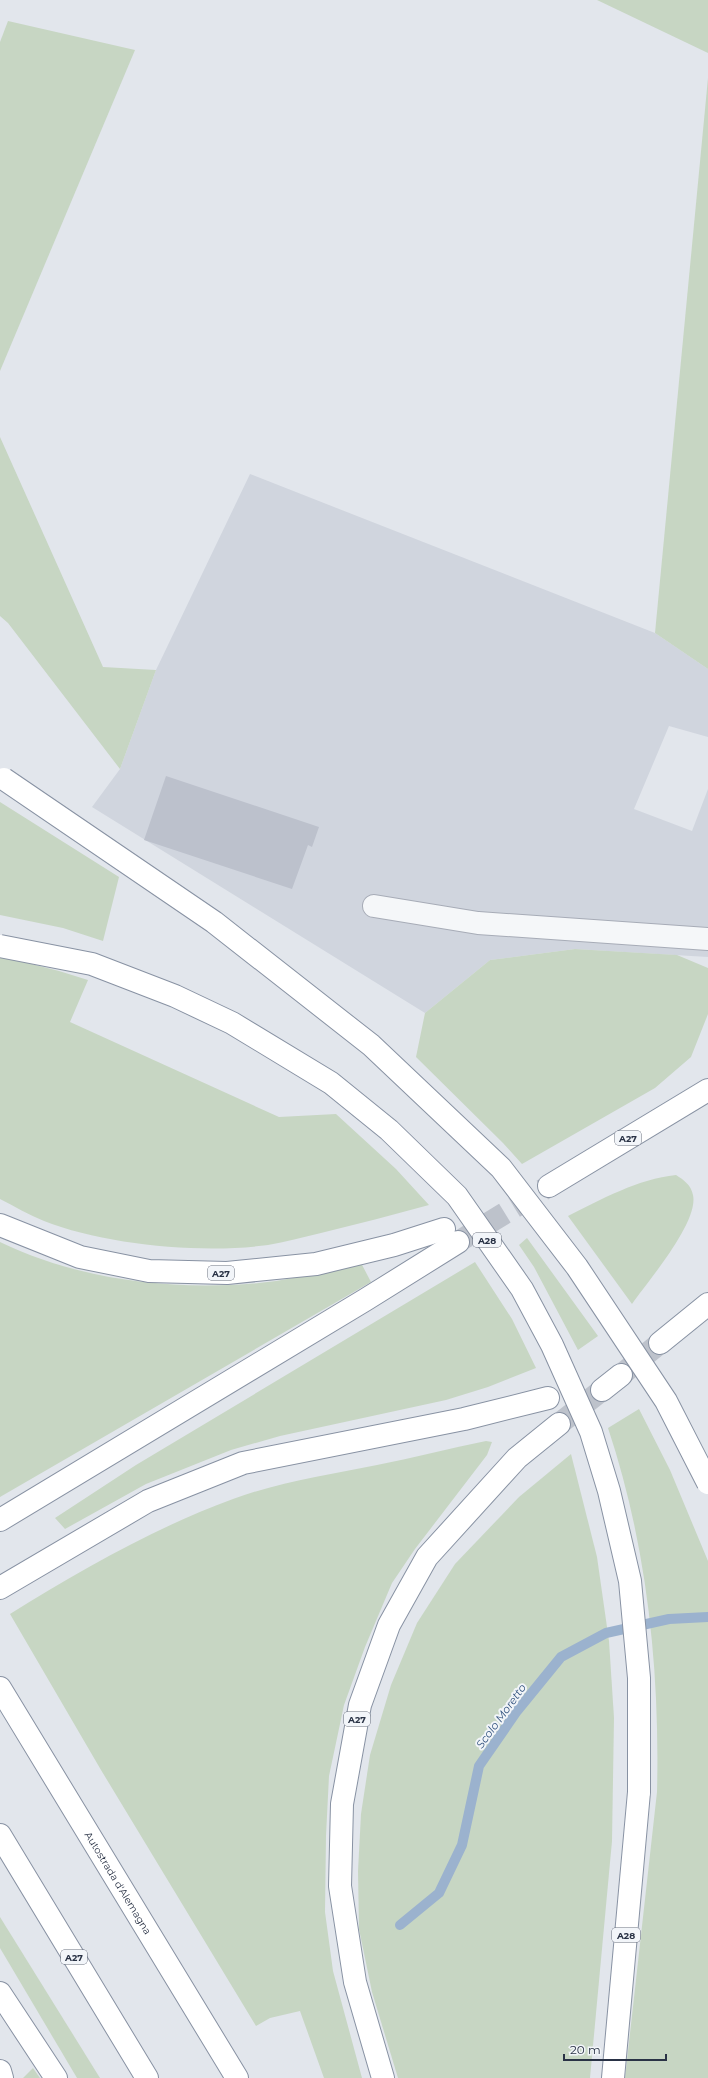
<svg xmlns="http://www.w3.org/2000/svg" width="708" height="2078" font-family="Montserrat,sans-serif">
<rect width="100%" height="100%" fill="#e2e6ec"/>
<path fill="#d0d5de" d="M250,474L655,633L708,669V737L669,726L634,809L692,831L708,789V957L575,949L490,960L425,1013L92,807L120,769L156,670Z"/>
<g fill="#c7d6c3">
<path d="M597,0H708V53Z"/>
<path d="M8,21L135,50L0,371V42Z"/>
<path d="M708,78V669L655,633Z"/>
<path d="M0,437L103,667L156,670L120,769L8,623L0,616Z"/>
<path d="M0,802L119,877L103,941L63,928L0,915Z"/>
<path d="M575,949L677,955L708,968V1014L691,1057L655,1088L522,1164L503,1143L416,1057L425,1013L490,960Z"/>
<path d="M0,956L59,971L88,980L70,1022L279,1117L336,1114L396,1169L429,1205C393,1215 357,1224 321,1233C303,1237 285,1242 268,1245C202,1254 105,1245 44,1221C29,1215 14,1206 0,1199Z"/>
<path d="M676,1175C684,1180 691,1185 693,1195C699,1222 648,1281 632,1304L568,1216C602,1199 638,1179 676,1175Z"/>
<path d="M527,1238L598,1336L578,1350L534,1267L519,1245Z"/>
<path d="M0,1242C79,1280 172,1291 259,1283C293,1280 327,1270 360,1261L371,1282L0,1497Z"/>
<path d="M475,1262L512,1319L536,1368L488,1387L446,1400L280,1436L231,1450L146,1484L65,1529L55,1518L136,1465Z"/>
<path d="M639,1409L670,1470L708,1561V2078H625L657,1792C660,1669 647,1545 608,1428Z"/>
<path d="M486,1441L492,1442L487,1455L415,1549L392,1583L365,1647L344,1705L329,1776L326,1836L325,1912L333,1971L362,2078H324L300,2011L270,2018L256,2026L101,1770L10,1614C81,1570 154,1528 233,1499C279,1482 329,1475 377,1465C414,1458 450,1448 486,1441Z"/>
<path d="M571,1454L597,1557L609,1641L614,1718L612,1841L590,2078H398L372,1992L359,1929L358,1871L361,1814L370,1755L391,1685L417,1623L455,1564L519,1497Z"/>
<path d="M0,1917L100,2078H77L0,1948Z"/>
<path d="M33,2068L40,2078H23Z"/>
</g>
<g fill="none" stroke-linecap="round" stroke-linejoin="round">
<path stroke="#9bb2ce" stroke-width="10" d="M400,1925L439,1893L462,1845L479,1766L517,1711L561,1657L606,1633L669,1619L708,1617"/>
</g>
<path fill="#bcc1cc" d="M166,776L319,827L312,847L308,845L292,889L144,840Z"/>
<g fill="none" stroke-linecap="round" stroke-linejoin="round">
<g stroke="#bdc2cb" stroke-width="22" stroke-dasharray="22 11" stroke-linecap="butt">
<path d="M458,1242L549,1186"/>
<path d="M621,1375L660,1343"/>
<path d="M559,1424L602,1390"/>
</g>
<g stroke="#a7acb7" stroke-width="24">
<path id="minor" d="M374,906L478,923L708,939"/>
</g>
<g stroke="#8892a3" stroke-width="24">
<g id="highway">
<path d="M549,1186L708,1090"/>
<path d="M0,1225L80,1257L149,1271L227,1273L316,1264L394,1245L444,1229"/>
<path d="M660,1343L708,1304"/>
<path d="M602,1390L621,1375"/>
<path d="M0,1520L365,1300L458,1242"/>
<path d="M0,1588L148,1501L243,1463L464,1419L548,1398"/>
<path id="s1" d="M0,1688L237,2078"/>
<path d="M0,1835L147,2078"/>
<path d="M0,1993L56,2078"/>
<path d="M0,2071L2,2078"/>
<path d="M383,2078L355,1982L340,1886L342,1804L360,1705L389,1625L427,1557L517,1458L559,1424"/>
<path d="M613,2078L639,1792"/>
</g>
</g>
<use href="#minor" stroke="#f5f7f9" stroke-width="22"/>
<use href="#highway" stroke="#fff" stroke-width="22"/>
<g stroke="#8892a3" stroke-width="24" stroke-linecap="butt">
<g id="highway-bridge">
<path d="M4,779L214,922L371,1045L501,1168L577,1267L666,1401L708,1483"/>
<path d="M0,946L92,964L175,996L232,1023L331,1083L389,1130L457,1196L522,1289L552,1345L591,1432L609,1491L630,1581L639,1678V1792"/>
</g>
</g>
<use href="#highway-bridge" stroke="#fff" stroke-width="22"/>
</g>
<g text-anchor="middle" dominant-baseline="central" stroke-width="4" stroke-linejoin="round" paint-order="stroke">
<g fill="#f2f5f9" stroke="#656c7b" stroke-width="1">
<rect x="615" y="1131" width="26" height="14" rx="3"/>
<rect x="473" y="1233" width="28" height="14" rx="3"/>
<rect x="208" y="1266" width="26" height="14" rx="3"/>
<rect x="344" y="1712" width="26" height="14" rx="3"/>
<rect x="612" y="1928" width="28" height="14" rx="3"/>
<rect x="61" y="1950" width="26" height="14" rx="3"/>
</g>
<g font-size="9" font-weight="bold" fill="#293245">
<text x="628" y="1138">A27</text>
<text x="487" y="1240">A28</text>
<text x="221" y="1273">A27</text>
<text x="357" y="1719">A27</text>
<text x="626" y="1935">A28</text>
<text x="74" y="1957">A27</text>
</g>
<g font-size="10" fill="#293245" stroke="#f2f5f9">
<text stroke="none"><textPath href="#s1" startOffset="228">Autostrada d'Alemagna</textPath></text>
</g>
<g font-size="11" font-style="italic" fill="#2f507c" stroke="#f2f5f9">
<text transform="translate(501 1716) rotate(-54)">Scolo Moretto</text>
</g>
</g>
<path d="M564 2054v6h102v-6" fill="none" stroke="#293245" stroke-width="2"/>
<text x="570" y="2054" font-size="12" fill="#293245" stroke="#f2f5f9" stroke-width="3" paint-order="stroke">20 m</text>
</svg>
